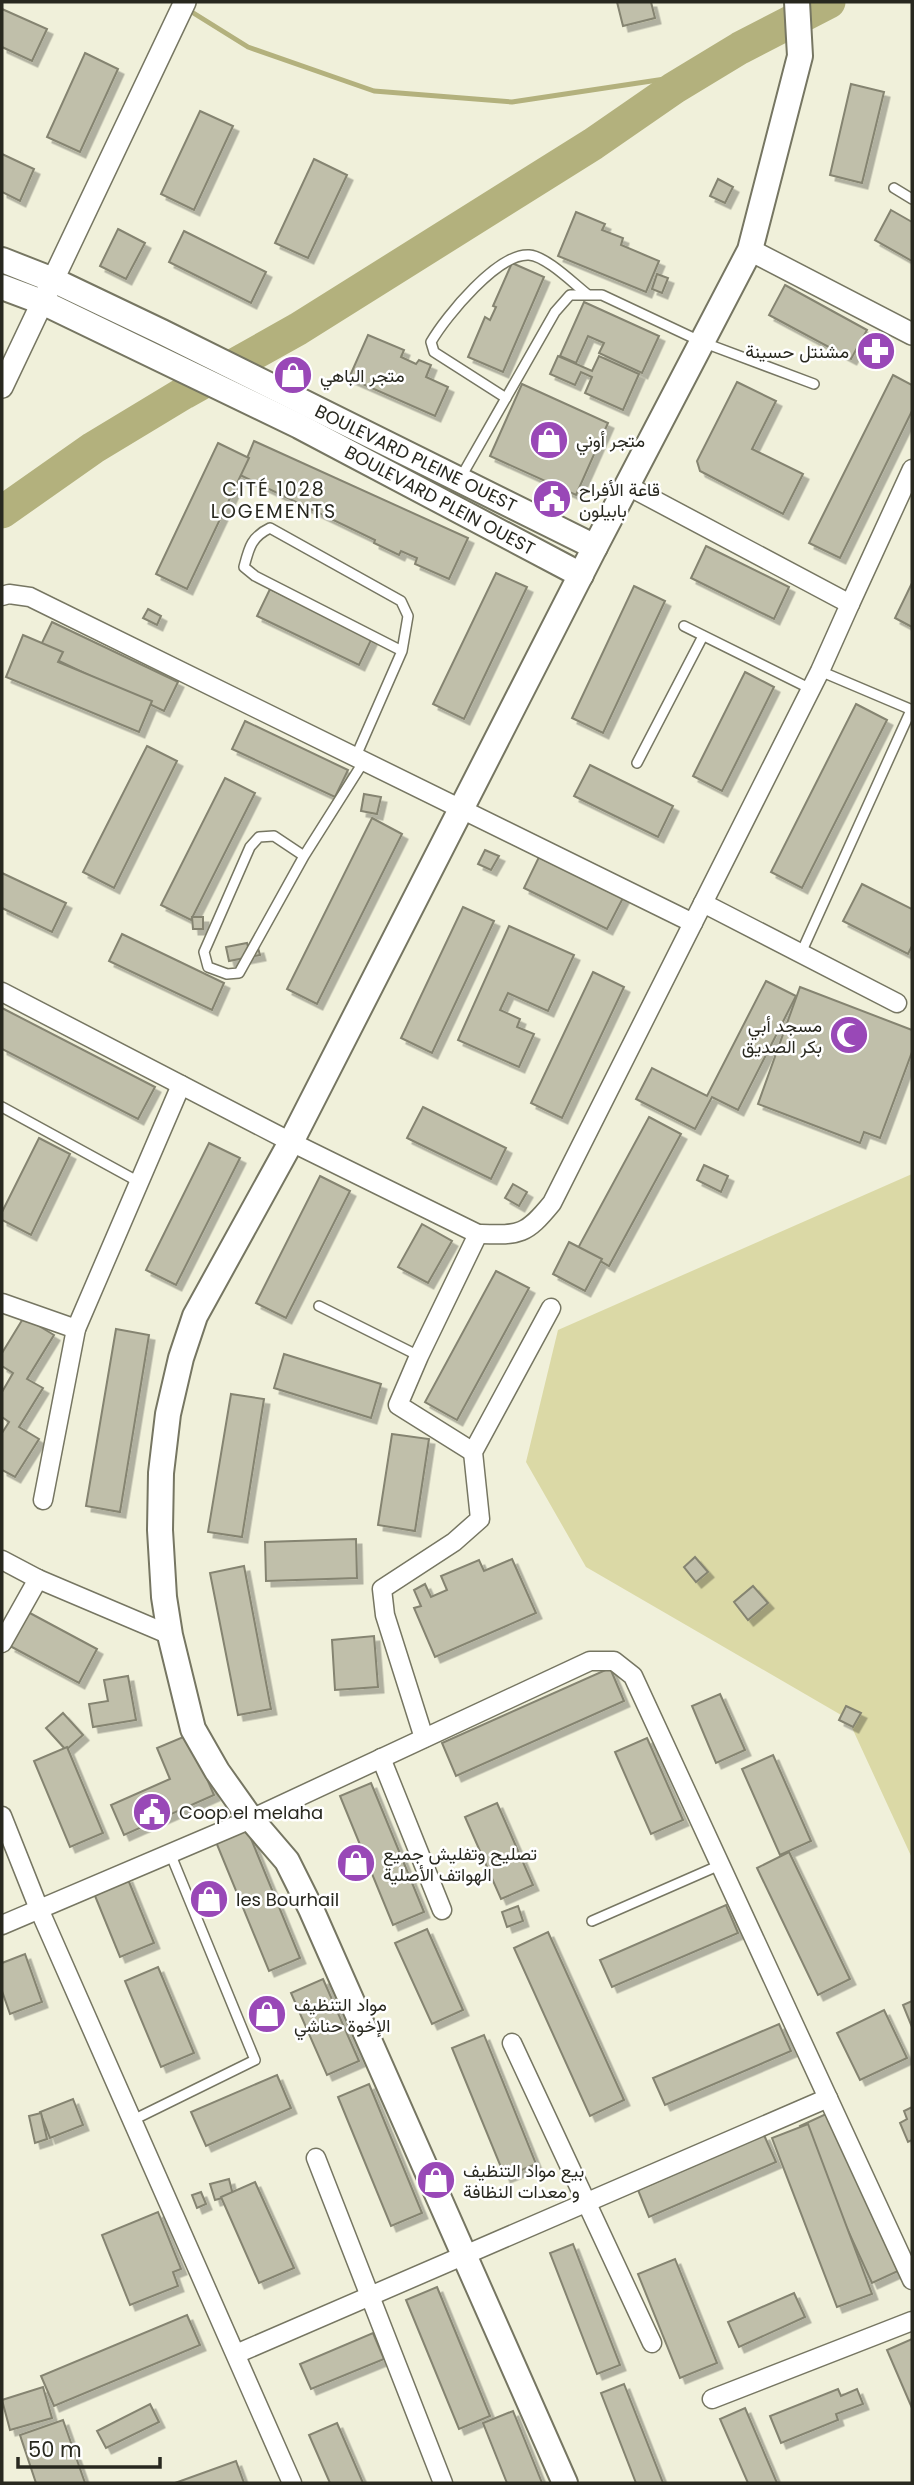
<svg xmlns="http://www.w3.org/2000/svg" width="914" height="2485" font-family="Poppins,Vazirmatn,sans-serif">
<defs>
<filter id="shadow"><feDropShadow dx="5.5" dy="5.5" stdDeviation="0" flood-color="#0004"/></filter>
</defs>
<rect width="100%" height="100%" fill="#f0f0da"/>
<path fill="#dbd9a6" d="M912,1174V1858L848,1719L586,1567L526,1462L558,1330Z"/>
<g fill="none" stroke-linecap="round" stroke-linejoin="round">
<path stroke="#b3b17d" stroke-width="5" d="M187,9L248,47L374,91L512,102L698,74"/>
<path stroke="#b3b17d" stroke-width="33" d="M2,512L93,448L184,393L298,329L593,144L674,88L740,48L829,2"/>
</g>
<g fill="#c0bfaa" stroke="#858471" stroke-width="2" filter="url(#shadow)">
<path d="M617,2H651L655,18L623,26Z"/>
<path d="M2,9L47,29L32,61L2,47Z"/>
<path d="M85,53L118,69L80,152L47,137Z"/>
<path d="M851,84L884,92L862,183L830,175Z"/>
<path d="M200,111L233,126L194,210L161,194Z"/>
<path d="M2,154L34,169L20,201L2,192Z"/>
<path d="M314,159L347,175L308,258L275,243Z"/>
<path d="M718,179L733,187L725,203L710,196Z"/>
<path d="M891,210L912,222V261L875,240Z"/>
<path d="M576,212L605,224L602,230L623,238L621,245L659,261L646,292L558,256Z"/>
<path d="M118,229L145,243L126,279L100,266Z"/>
<path d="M184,231L266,272L251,303L169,262Z"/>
<path d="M512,263L544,277L503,372L468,357L485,317L490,320L496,307L493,306Z"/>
<path d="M657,274L668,278L662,293L652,289Z"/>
<path d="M785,285L867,330L851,359L769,315Z"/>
<path d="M584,302L659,336L642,373L599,353L604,343L588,336L576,363L560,356Z"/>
<path d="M368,335L404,350L401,357L416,364L419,360L431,365L426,377L448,387L435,416L349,378Z"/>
<path d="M558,356L592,371L599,356L639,374L623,410L585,393L592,377L581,372L575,385L550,374Z"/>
<path d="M893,375L912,385V411L840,558L809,543Z"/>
<path d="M737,382L776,401L752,449L803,474L783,514L700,471L697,461Z"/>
<path d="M522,384L608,423L576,495L490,456Z"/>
<path d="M254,441L468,538L449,579L415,564L417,558L401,551L399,555L374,543L375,540L240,475Z"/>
<path d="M218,443L249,458L187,589L156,574Z"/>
<path d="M706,546L789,587L774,619L691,578Z"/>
<path d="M496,573L527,587L464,719L433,704Z"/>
<path d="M912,583V627L895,618Z"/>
<path d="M634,586L665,601L603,733L572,718Z"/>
<path d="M270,589L372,638L359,665L257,616Z"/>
<path d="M148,609L161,616L157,625L143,618Z"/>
<path d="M52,622L178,682L164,711L38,651Z"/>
<path d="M23,635L63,652L58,662L152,701L139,732L6,677Z"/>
<path d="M745,672L774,687L722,791L693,776Z"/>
<path d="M856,704L887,720L802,888L771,872Z"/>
<path d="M245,721L348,770L335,797L232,749Z"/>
<path d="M147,746L177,761L114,888L83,872Z"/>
<path d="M590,765L673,806L658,837L574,796Z"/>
<path d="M225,778L255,793L191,920L161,905Z"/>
<path d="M364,794L381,797L377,814L361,811Z"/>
<path d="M372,818L402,834L317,1004L287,989Z"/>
<path d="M485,850L499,856L491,870L478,864Z"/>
<path d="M539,857L623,898L607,929L524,888Z"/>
<path d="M2,873L66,903L52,932L2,908Z"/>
<path d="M862,884L912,909V946L908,954L843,921Z"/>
<path d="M463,907L494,921L432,1053L401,1038Z"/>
<path d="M192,917H203V929H193Z"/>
<path d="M509,926L574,955L548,1011L508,993L500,1010L520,1019L517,1027L534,1034L519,1067L458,1040Z"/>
<path d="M122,934L224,983L212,1010L109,961Z"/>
<path d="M247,943L249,950L258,948L260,955L229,961L226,947Z"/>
<path d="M593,972L624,987L562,1118L531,1103Z"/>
<path d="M766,981L796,996L738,1110L712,1097L695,1129L636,1099L652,1068L707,1096Z"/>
<path d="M800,987L912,1030V1052L880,1138L864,1132L860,1143L758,1104Z"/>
<path d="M2,1008L155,1087L138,1119L2,1049Z"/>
<path d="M423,1107L506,1148L491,1179L407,1138Z"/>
<path d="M649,1117L681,1134L609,1266L578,1248Z"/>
<path d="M39,1138L70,1154L31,1235L2,1220V1212Z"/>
<path d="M209,1143L240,1158L176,1285L146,1270Z"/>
<path d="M704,1165L728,1176L721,1192L697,1180Z"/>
<path d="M320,1176L350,1191L286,1318L256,1303Z"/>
<path d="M513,1184L527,1192L519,1206L505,1198Z"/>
<path d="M422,1224L452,1241L428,1283L398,1267Z"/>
<path d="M569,1242L602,1259L585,1291L553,1274Z"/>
<path d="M496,1271L529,1288L457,1420L425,1402Z"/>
<path d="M24,1317L54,1335L27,1379L43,1388L19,1427L39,1439L15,1477L2,1470V1433L9,1422L2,1417V1392L13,1373L2,1366V1353Z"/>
<path d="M116,1329L149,1335L120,1512L86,1506Z"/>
<path d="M284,1354L381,1384L371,1418L274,1388Z"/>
<path d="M231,1394L264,1399L242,1537L208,1532Z"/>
<path d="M392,1434L429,1439L415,1531L378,1525Z"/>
<path d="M356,1539L357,1578L266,1581L265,1542Z"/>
<path d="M695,1557L708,1572L696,1582L684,1567Z"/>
<path d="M512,1559L536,1613L435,1657L414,1608L421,1606L414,1590L425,1584L431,1597L447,1590L441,1576L479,1560L484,1571Z"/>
<path d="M244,1566L271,1709L238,1715L210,1573Z"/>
<path d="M753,1586L768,1603L748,1620L734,1602Z"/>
<path d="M28,1612L97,1649L79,1683L10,1646Z"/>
<path d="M374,1636L378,1687L335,1690L332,1640Z"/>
<path d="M610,1668L624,1701L456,1776L442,1743Z"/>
<path d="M128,1676L136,1720L93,1727L89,1704L108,1701L104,1680Z"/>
<path d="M720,1694L745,1750L716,1763L692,1706Z"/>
<path d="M846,1706L861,1713L853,1727L839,1720Z"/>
<path d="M63,1713L83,1735L66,1750L46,1728Z"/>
<path d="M188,1735L214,1795L124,1835L111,1805L170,1779L157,1748Z"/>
<path d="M647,1738L683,1820L651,1834L615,1752Z"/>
<path d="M67,1747L103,1833L70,1847L34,1761Z"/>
<path d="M773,1755L811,1841L780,1855L742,1769Z"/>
<path d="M371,1783L424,1912L393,1925L340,1796Z"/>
<path d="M497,1803L533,1885L501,1899L465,1817Z"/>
<path d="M247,1829L300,1958L269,1971L216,1842Z"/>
<path d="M789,1852L850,1979L818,1995L757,1868Z"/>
<path d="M127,1877L154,1943L120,1957L93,1891Z"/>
<path d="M726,1905L738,1933L612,1987L600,1960Z"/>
<path d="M518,1906L523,1921L507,1927L502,1912Z"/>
<path d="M427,1929L463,2010L432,2024L395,1943Z"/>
<path d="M548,1932L624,2100L590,2116L514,1948Z"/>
<path d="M25,1954L42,2002L10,2014L2,1991V1963Z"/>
<path d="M158,1967L194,2053L161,2067L125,1981Z"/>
<path d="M323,1979L359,2061L327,2075L291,1993Z"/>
<path d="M912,2001V2027L903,2005Z"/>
<path d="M884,2010L907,2058L860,2080L837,2033Z"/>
<path d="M779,2024L791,2051L665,2105L653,2078Z"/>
<path d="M484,2035L536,2164L505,2177L452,2048Z"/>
<path d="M277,2075L291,2108L206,2146L191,2112Z"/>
<path d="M369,2084L422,2213L391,2226L338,2097Z"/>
<path d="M73,2099L83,2125L50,2138L40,2112Z"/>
<path d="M912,2107V2140L908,2142L900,2123L907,2119L904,2111Z"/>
<path d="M41,2113L47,2139L35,2143L29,2116Z"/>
<path d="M826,2114L898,2271L872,2283L800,2126Z"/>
<path d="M808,2124L872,2294L837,2307L772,2138Z"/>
<path d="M764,2135L776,2162L649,2217L638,2190Z"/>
<path d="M229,2179L233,2195L215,2200L210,2184Z"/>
<path d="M255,2182L294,2268L259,2283L221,2197Z"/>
<path d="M201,2192L206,2204L197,2208L192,2195Z"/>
<path d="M158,2212L181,2269L173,2272L178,2286L130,2305L102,2235Z"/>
<path d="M573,2244L620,2365L597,2374L550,2253Z"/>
<path d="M675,2259L717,2363L680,2378L638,2274Z"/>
<path d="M437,2287L490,2416L459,2429L406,2300Z"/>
<path d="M794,2293L805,2317L739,2347L728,2322Z"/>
<path d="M187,2315L200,2345L54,2406L41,2376Z"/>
<path d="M373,2333L384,2359L311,2389L300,2364Z"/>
<path d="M912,2339V2408L887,2350Z"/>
<path d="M624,2384L663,2483H636L601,2393Z"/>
<path d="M43,2387L52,2418L10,2430L2,2400Z"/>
<path d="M838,2389L841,2396L857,2389L863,2404L836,2414L838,2420L781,2443L770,2416Z"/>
<path d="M150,2404L159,2422L106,2448L97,2431Z"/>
<path d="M745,2408L777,2483H748L720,2419Z"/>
<path d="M513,2411L542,2483H507L483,2423Z"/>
<path d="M63,2420L85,2483H36L20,2435Z"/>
<path d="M337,2423L363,2483H330L309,2435Z"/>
<path d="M236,2461L244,2483H175Z"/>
</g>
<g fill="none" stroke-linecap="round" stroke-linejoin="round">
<g stroke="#767662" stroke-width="12">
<g id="service">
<path d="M894,188L912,199"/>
<path d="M506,398L434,352L431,342C446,316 498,253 529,255C546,256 574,284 587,294"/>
<path d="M461,477L555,312L570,295H602L702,342L814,384"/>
<path d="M684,626L811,689"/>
<path d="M820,671L912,710"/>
<path d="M356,756L402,651L408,616L401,601L270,528C251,537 249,548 244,567L255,576L402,651"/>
<path d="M637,763L703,636"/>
<path d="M304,856L274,836L259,837L250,847L204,952L208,967L227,974L239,973L304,856L364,761"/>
<path d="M801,953L911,710"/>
<path d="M2,1107L139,1182"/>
<path d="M319,1306L419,1356"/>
<path d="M592,1921L720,1865"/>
<path d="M133,2120L255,2060L170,1853"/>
</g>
</g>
<g stroke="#767662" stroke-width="21">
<g id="minor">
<path d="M628,486L850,604L820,671L693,923"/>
<path d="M2,596L9,594L30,597L693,923L552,1203C525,1236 520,1235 478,1234L291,1142L2,992"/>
<path d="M850,604L912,469"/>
<path d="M703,903L897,1003"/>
<path d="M2,1303L76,1329"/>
<path d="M473,1452L398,1405L419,1356L478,1234"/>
<path d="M43,1500L76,1329L181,1085"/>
<path d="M2,1560L38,1579L170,1635"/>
<path d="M2,1643L38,1579"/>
<path d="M424,1738L385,1615L382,1589L454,1542L480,1519L473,1452L551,1308"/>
<path d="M381,1758L442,1910"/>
<path d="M2,1816L39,1909L292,2483"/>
<path d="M2,1925L251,1819L590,1661H614L633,1676L912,2280"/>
<path d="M512,2043L652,2343"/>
<path d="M316,2158L443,2483"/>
<path d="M236,2354L828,2098"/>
<path d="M712,2399L912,2321"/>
</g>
</g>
<g stroke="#767662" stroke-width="24">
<g id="tertiary">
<path d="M750,250L912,334"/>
<path d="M2,387L185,2"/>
</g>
</g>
<g stroke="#767662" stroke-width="28">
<g id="secondary">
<path d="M2,260L53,280L162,332L595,547"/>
<path d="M2,287L42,302L299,426L581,575"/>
<path d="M565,2483L311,1909L287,1861L251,1819L217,1771L193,1729L170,1635L164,1597L160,1530L161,1473L168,1414L181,1358L195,1316L291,1142L595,547L750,250L800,56L797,2"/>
</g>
</g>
<use href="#service" stroke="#fff" stroke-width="9"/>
<use href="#minor" stroke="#fff" stroke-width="18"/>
<use href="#tertiary" stroke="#fff" stroke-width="21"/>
<use href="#secondary" stroke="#fff" stroke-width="24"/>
</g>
<defs>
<g id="pharmacy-disc" transform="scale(2.0125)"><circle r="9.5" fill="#9948b7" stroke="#fff"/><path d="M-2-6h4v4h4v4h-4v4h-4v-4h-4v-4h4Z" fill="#fff"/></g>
<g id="shop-disc" transform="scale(2.0125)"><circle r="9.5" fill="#9948b7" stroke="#fff"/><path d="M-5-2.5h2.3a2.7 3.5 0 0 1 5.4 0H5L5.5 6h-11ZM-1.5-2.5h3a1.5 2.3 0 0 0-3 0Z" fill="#fff"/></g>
<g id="civic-disc" transform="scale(2.0125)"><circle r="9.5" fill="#9948b7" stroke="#fff"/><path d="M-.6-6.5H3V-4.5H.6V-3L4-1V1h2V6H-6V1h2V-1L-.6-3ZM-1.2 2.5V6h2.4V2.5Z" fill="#fff"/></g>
<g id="mosque-disc" transform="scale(2.0125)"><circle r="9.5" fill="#9948b7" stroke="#fff"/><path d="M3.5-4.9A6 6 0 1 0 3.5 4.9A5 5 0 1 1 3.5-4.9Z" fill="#fff"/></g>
</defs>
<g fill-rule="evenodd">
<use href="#pharmacy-disc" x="876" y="351"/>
<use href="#shop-disc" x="293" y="375"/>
<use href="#shop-disc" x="549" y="440"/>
<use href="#civic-disc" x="552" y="499"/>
<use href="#mosque-disc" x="849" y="1035"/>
<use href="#civic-disc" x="152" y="1812"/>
<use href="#shop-disc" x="356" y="1863"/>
<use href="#shop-disc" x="209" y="1899"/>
<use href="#shop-disc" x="267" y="2014"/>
<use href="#shop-disc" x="436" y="2180"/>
</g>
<g text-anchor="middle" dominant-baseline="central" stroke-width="5" stroke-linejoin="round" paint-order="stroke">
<g font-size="18" fill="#28281f" stroke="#fff" text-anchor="start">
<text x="849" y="351" text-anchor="end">مشنتل حسينة</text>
<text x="320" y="375">متجر الباهي</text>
<text x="576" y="440">متجر أوني</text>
<text x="579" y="489">قاعة الأفراح<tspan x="579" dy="21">بابيلون</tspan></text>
<text x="822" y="1025" text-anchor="end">مسجد أبي<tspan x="822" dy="21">بكر الصديق</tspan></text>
<text x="179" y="1812">Coop el melaha</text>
<text x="383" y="1853">تصليح وتفليش جميع<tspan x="383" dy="21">الهواتف الأصلية</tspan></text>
<text x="236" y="1899">les Bourhail</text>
<text x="294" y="2004">مواد التنظيف<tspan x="294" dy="21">الإخوة حناشي</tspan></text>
<text x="463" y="2170">بيع مواد التنظيف<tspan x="463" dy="21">و معدات النظافة</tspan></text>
</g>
<g font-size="18" fill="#28281f" stroke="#fff">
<text transform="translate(416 458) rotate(26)">BOULEVARD PLEINE OUEST</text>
<text transform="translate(440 500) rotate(28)">BOULEVARD PLEIN OUEST</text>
</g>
<g font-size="19" letter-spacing="2" fill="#28281f" stroke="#fff">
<text x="274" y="489">CITÉ 1028<tspan x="274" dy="22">LOGEMENTS</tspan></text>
</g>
</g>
<rect width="914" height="2485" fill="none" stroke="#28281f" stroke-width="7"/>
<path d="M18 2457v10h142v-10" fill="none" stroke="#28281f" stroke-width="3.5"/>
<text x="28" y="2457" font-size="21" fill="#28281f" stroke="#ffffff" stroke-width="5" paint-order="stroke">50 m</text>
</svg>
